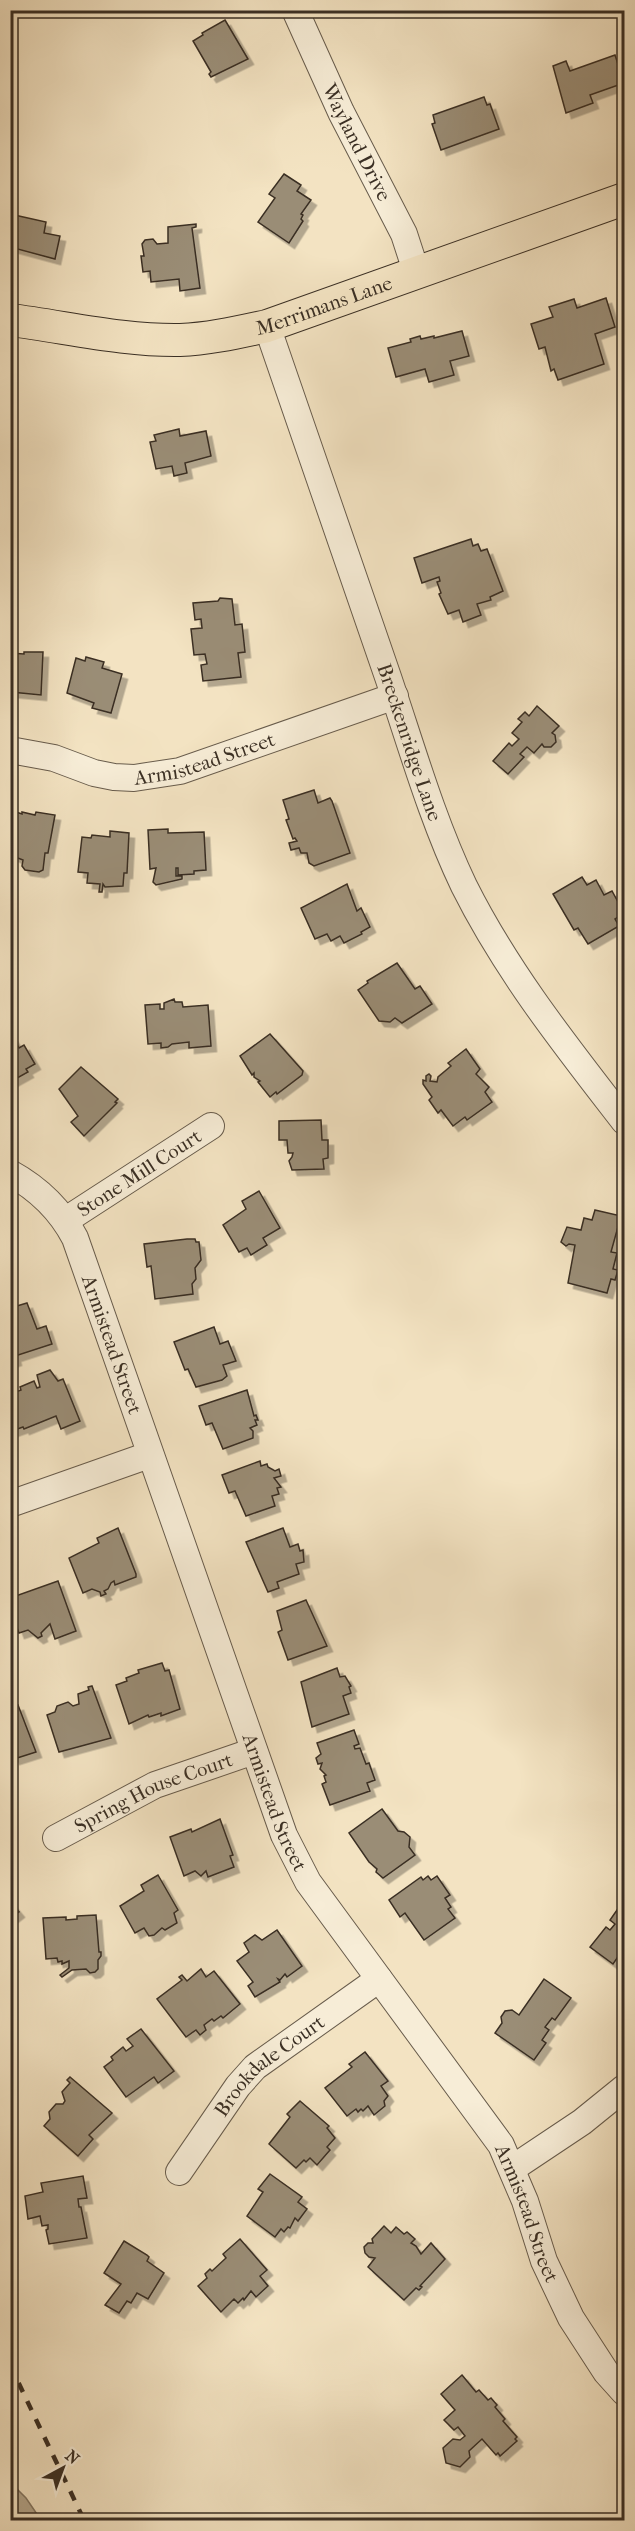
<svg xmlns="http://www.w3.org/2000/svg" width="635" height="2531" font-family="'IM FELL French Canon',serif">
<defs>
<pattern id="water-ripples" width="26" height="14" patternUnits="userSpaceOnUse" patternTransform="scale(1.5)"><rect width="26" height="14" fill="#b4a68c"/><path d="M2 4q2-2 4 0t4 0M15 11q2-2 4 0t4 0" fill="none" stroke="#938872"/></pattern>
<filter id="shadow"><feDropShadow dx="5.5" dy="5.5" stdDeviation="0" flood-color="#0004"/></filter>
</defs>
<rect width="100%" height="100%" fill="#f3e3c2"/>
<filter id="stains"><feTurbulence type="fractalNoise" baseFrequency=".00333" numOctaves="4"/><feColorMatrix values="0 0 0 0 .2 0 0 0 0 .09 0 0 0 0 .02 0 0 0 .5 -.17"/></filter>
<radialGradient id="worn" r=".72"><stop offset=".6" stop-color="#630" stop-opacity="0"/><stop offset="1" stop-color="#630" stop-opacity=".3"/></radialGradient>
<path fill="url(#water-ripples)" stroke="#837662" stroke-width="1.5" d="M11,2483L26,2498L41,2520H11Z"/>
<g fill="#9a8d76" stroke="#3a2f24" stroke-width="1.5" filter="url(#shadow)">
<path d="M225,20L248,59L211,77L209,74L211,72L193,41L203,35L202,33Z"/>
<path d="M615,55L624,83L590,95L593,103L566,113L553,66L566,61L570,71Z"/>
<path d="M484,97L487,105L490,104L499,129L441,150L432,124L435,123L433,115Z"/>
<path d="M284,174L301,185L297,191L311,200L301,214L303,215L301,219L303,221L289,243L258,222L275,198L269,194Z"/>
<path d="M10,214L46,222L44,233L60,236L55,259L10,247Z"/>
<path d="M196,224V227L192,228L200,288L180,291L179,279L151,282L150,271L143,272L141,256H144L142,244L145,240L153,239L157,244L168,243V227Z"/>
<path d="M606,298L615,327L595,334L604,364L558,380L554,369L551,371L545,347L539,349L531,324L553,317L549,307L574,299L577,308Z"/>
<path d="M462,331L469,356L450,361L454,375L429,382L425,369L396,377L388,348L411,342L410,339L420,336L421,339L434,336V338Z"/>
<path d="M179,429L180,436L206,431L211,456L185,463L187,473L174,476L172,466L156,469L150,442L156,441L154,435Z"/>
<path d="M471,539L473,546L478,544L481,551L487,549L503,591L490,597L491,600L477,604L481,615L463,622L459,610L448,614L439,594L441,593L437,582L440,581L439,577L422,583L414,558Z"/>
<path d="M220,598L232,599L235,625L242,624L245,652L238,653L241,677L203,681L201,665L207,664L205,654L194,655L191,629L202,628L201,619L195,620L193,603L218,601Z"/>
<path d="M24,652H43L41,695L11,692L10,653L24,654Z"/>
<path d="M86,657L104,662L102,668L122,674L111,713L92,708L94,703L67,693L76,658L85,661Z"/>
<path d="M537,706L559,726L552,733L555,735L556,742L551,747H544L542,744L534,753L527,747L520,754L524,757L508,774L493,761L509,743L512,746L519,739L512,733L522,722L518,719L525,712L529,716Z"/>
<path d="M314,790L318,803L330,798L332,801L350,853L314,866L309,863L307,853H301L299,848L291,850L289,843L297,841L295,838L293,839L286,820L289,819L283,800Z"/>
<path d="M10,810L22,814V812L35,815L36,812L55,815L48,853H45L43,870L39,872L25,870L22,866L23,860L10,855Z"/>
<path d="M168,829V833L204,832L206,870L194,871V874L178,875V868H176V876H182V879L156,885L153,882L156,868L150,869L148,830Z"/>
<path d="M110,831L129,833L127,873H124L123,886L105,887L103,884L102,892H99L100,884L87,883L88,873L78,872L82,837L91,838L92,835L110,837Z"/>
<path d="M582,877L587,885L596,880L604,895L612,891L624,913L615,919L619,926L588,944L578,928L574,930L553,894Z"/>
<path d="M347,884L357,911L361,908L370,927L361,932L362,934L344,943L340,936L331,941L327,934L315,939L301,908Z"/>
<path d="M397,963L415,989L420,986L432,1004L402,1023L395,1018L390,1022L379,1021L358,990L368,983L367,981Z"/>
<path d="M174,999L175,1002H182L183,1007L208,1005L211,1046L189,1048V1042L172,1044L168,1047L161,1048V1043L148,1044L145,1005L160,1004V1009H164V1003Z"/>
<path d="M10,1033L19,1048L24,1045L35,1064L26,1069L28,1072L10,1082Z"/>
<path d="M270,1034L303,1071L302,1075L277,1094L276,1092L270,1097L258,1082L260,1081L254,1077V1073L252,1075L240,1056Z"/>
<path d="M466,1049L480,1069L476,1074L489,1087L485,1092L492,1102L467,1120L465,1117L453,1126L441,1110L438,1113L429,1100L432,1097L423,1084V1080L426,1081V1076L429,1074L431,1076L430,1081L437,1082L438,1077L451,1066L448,1063Z"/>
<path d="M81,1067L118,1099L115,1102L117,1103L84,1136L71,1122L78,1116L59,1089Z"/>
<path d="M321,1120L322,1140H328V1158L323,1159L324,1169L292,1170L289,1161L292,1157L293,1153H288L287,1140H279V1121Z"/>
<path d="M259,1191L280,1228L263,1238L267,1245L251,1255L247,1248L239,1252L223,1225L246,1209L242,1201Z"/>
<path d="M595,1210L621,1216L611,1252L617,1253L613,1269L618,1270L615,1280L611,1279L607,1293L568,1283L575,1245L569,1244L566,1246L561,1242L567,1227L581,1230L584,1218L592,1220Z"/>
<path d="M187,1239H195L196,1242H199L201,1260L195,1268L196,1279L192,1284L193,1294L155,1299L151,1266L147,1267L144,1244Z"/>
<path d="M27,1303L37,1329L46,1326L52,1344L15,1356L16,1360L10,1362V1308Z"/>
<path d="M214,1327L220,1344L228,1341L236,1361L223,1365L227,1376L222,1380L196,1387L188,1369L185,1370L174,1342Z"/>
<path d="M50,1370L58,1381L63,1379L80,1421L61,1429L56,1416L24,1429L23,1427L12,1431L10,1413L17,1410L10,1394L21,1390L20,1387L34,1381L37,1388L40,1387L37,1375Z"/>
<path d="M247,1390L254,1416L256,1415L258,1420H255L257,1425L250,1428L253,1431V1438L223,1449L212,1423L206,1425L199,1406Z"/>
<path d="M260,1461L261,1466L267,1464L268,1467L275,1471L279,1469L281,1476L274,1478L281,1487L277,1488L279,1494L272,1496L275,1506L246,1516L235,1491L229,1493L222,1475Z"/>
<path d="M118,1528L136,1574V1577L115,1585L114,1581L111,1583L108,1589L104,1591L106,1594L101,1596L100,1592L92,1589L83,1593L69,1558L99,1543L97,1538Z"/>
<path d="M283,1528L290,1547L298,1544L300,1551L303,1550L304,1562L296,1564L299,1574L277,1582L279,1588L268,1592L246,1542Z"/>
<path d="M58,1581L76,1631L55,1639L50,1624L41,1633L42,1636L38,1638L28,1630L19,1633L10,1609V1598Z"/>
<path d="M306,1600L327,1646L288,1660L278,1632L282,1630L277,1611Z"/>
<path d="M162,1663L165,1671L169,1670L180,1709L161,1716V1713L149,1717L148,1715L129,1724L116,1685L127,1681L126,1678L139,1673L138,1670Z"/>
<path d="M337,1668L340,1677L345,1676L351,1686L349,1687L351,1693L343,1696L349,1714L312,1727L301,1682Z"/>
<path d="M92,1686L111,1738L59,1752L47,1715L55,1712L57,1706L68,1702L73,1706L79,1704L78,1694L89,1690L88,1687Z"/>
<path d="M18,1705L36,1752L14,1759L13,1756L10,1757V1707Z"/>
<path d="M354,1730L359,1744L354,1746L355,1749L360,1748L366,1764L369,1763L375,1780L367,1783L370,1791L330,1805L322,1784L326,1782L324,1776L326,1775L320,1769L322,1763L318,1764L316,1758L321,1754L317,1743Z"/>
<path d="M382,1809L398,1831L404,1832L410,1837L409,1847L415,1855L383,1878L376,1872L377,1869L369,1862L349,1833Z"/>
<path d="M220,1819L233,1855L230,1856L234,1867L208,1877L206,1871L201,1876L195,1871L184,1876L170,1837L191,1829L192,1832Z"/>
<path d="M158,1875L178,1910L174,1913L177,1923L165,1930L162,1928L154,1935L149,1936L144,1928L135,1933L120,1906L144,1891L141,1885Z"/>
<path d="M428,1876L431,1880L437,1876L450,1895L445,1898L451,1907L448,1909L455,1918L424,1940L405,1913L400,1917L389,1900L421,1877L423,1880Z"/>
<path d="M624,1900V1948L613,1964L590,1947L606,1927L610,1930L615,1924L610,1920Z"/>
<path d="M10,1901L19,1912L10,1919Z"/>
<path d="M96,1915L99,1952H101V1956L98,1960V1969L95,1972L90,1973L86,1969L72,1970L62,1977L60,1975L69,1968V1961L62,1964V1961L58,1962L57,1958L46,1959L43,1918L66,1917V1920L77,1919V1916Z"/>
<path d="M277,1930L302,1966L287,1977L285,1974L280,1980L278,1979L280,1982L255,1997L248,1986L253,1982L237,1961L249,1952L244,1943L255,1935L262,1940Z"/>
<path d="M201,1969L206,1977L214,1971L240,2004L223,2018L221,2016L214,2021L212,2019L204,2025L206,2030L200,2035L196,2030L186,2037L157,1999L182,1980L179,1977L182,1975L187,1981Z"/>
<path d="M544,1979L571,1998L555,2020L552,2018L545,2027L549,2030L542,2040L546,2043L534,2060L495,2033L502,2023L501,2017L505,2011L512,2010L519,2015Z"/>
<path d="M141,2029L174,2071L158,2083L154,2077L126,2097L104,2067L113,2060L111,2057L123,2047L126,2051L133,2046L127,2039Z"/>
<path d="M365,2052L388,2081L381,2086L388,2096L384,2101L385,2106L374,2115L368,2106L363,2111L361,2109L358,2112L356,2109L347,2116L325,2088L352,2067L349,2064Z"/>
<path d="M70,2077L112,2113L89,2135L93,2139L78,2156L44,2126L50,2119L49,2112L56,2104H63L65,2101L62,2092L70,2083L67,2080Z"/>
<path d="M300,2101L329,2126L327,2128L335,2138L327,2147L330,2150L317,2165L310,2158L306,2162L304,2160L296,2168L269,2144L290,2117L287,2114Z"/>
<path d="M270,2174L302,2197L298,2202L307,2209L298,2221L295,2218L290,2228L288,2227L284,2232L281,2229L275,2237L247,2216L263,2192L258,2189Z"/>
<path d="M83,2176L87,2198L78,2199L79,2207H81L87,2238L49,2244L46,2230L48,2229V2225L42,2226L40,2216L28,2219L25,2196L43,2192L41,2183Z"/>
<path d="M384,2226L391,2233L396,2227L404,2234L407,2232L415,2239L411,2243L416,2246L421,2254L431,2243L445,2259L420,2286L422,2287L419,2290L416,2288L404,2300L368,2267L375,2258L369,2257L365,2253L364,2247L368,2243H373L372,2239Z"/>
<path d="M240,2239L267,2270L260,2276L268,2286L256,2297L251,2291L244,2300L243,2298L238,2303L234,2299L221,2312L198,2286L207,2278L205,2274L210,2269L212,2271L226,2258L223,2254Z"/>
<path d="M124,2241L147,2255L149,2257L147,2261L164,2273L148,2299L137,2293L131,2303L127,2301L119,2313L105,2305L121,2284L104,2273Z"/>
<path d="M462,2375L476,2392L479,2390L488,2400L491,2398L497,2405L495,2407L505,2419L503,2421L517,2437L515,2439L517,2441L500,2456L498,2453L496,2455L482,2439L469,2451L470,2457L460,2467L446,2463L443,2448L453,2439L460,2440L465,2436L458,2427L454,2430L444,2420L455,2410L441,2394Z"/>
</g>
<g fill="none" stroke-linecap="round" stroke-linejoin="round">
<g stroke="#685c4c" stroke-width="28">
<g id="minor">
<path id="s1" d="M295,10L341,112L404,234L417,274"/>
<path id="s2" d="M267,326C307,443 348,560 388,677C412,748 432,819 464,886C507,972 566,1046 624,1121"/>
<path id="s3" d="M10,750L54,758L94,773L114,777L134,778L180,771L395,696"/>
<path id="s4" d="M10,1173C39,1189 60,1209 75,1238L284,1835L308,1882L501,2145L525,2201L544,2261L571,2318L606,2372L624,2392"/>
<path id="s5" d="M66,1220L211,1126"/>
<path d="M10,1504L149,1455"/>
<path id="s6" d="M56,1838L155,1785L254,1751"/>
<path d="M513,2168L582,2122L624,2088"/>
<path id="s7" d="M179,2172L238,2086L255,2067L379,1979"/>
</g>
</g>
<g stroke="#3a2f24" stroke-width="34">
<g id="major">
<path id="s8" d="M10,320C66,327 124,341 180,340C209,339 239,332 267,326L624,199"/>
</g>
</g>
<use href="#minor" stroke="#f7edd7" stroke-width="26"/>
<use href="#major" stroke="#f3e3c2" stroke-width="32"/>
<path stroke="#3a2f24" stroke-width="4.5" stroke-dasharray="10 10" stroke-linecap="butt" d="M10,2365L84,2520"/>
</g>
<g text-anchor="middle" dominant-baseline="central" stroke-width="4.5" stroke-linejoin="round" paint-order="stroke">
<g font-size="20" fill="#3a2f24" stroke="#f7edd7">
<text stroke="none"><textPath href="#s1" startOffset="146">Wayland Drive</textPath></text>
<text stroke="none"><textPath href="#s8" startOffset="320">Merrimans Lane</textPath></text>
<text stroke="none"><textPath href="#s2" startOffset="440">Breckenridge Lane</textPath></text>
<text stroke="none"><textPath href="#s3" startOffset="201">Armistead Street</textPath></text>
<text stroke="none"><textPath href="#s5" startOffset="87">Stone Mill Court</textPath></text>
<text stroke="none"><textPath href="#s4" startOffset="206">Armistead Street</textPath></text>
<text stroke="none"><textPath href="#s6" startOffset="108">Spring House Court</textPath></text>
<text stroke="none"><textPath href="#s4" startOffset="692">Armistead Street</textPath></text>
<text stroke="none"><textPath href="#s7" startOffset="141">Brookdale Court</textPath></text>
<text stroke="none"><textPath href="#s4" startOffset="1178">Armistead Street</textPath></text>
</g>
</g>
<rect width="635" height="2531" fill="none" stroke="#f3e3c2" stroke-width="36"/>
<rect x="12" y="12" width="611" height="2507" fill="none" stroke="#3a2f24" stroke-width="3"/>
<rect x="18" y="18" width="599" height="2495" fill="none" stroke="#3a2f24" stroke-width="1.5"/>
<g transform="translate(63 2468) rotate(41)" stroke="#f7edd7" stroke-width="4.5" paint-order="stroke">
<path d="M0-4.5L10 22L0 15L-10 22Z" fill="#3a2f24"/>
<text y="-9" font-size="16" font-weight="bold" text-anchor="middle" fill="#3a2f24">N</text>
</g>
<rect width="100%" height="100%" filter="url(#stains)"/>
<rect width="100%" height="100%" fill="url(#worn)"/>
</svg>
